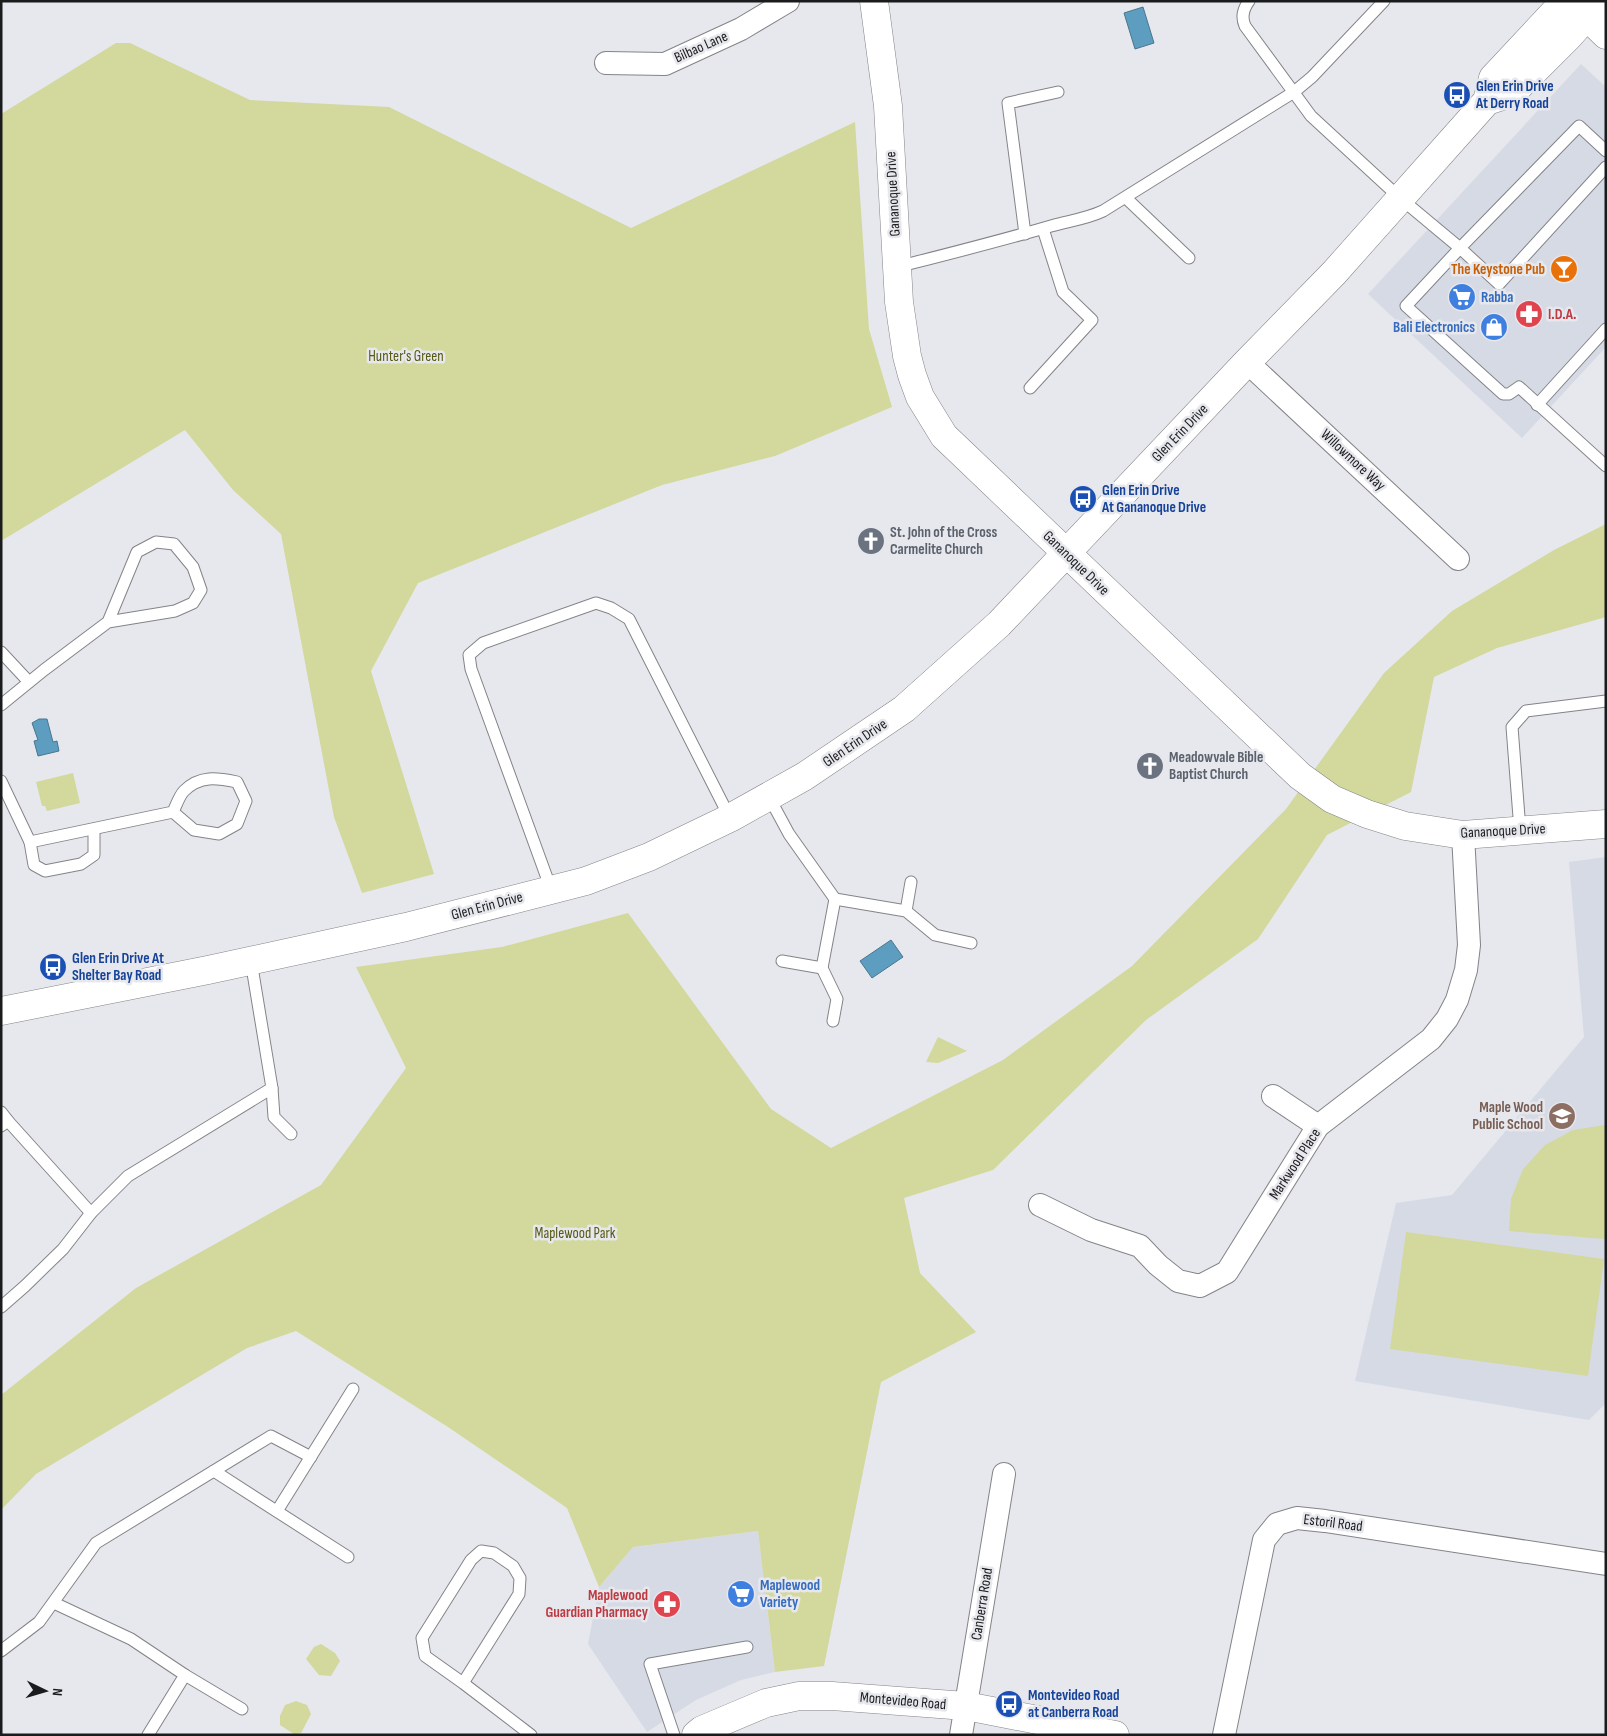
<svg xmlns="http://www.w3.org/2000/svg" width="1607" height="1736" font-family="'Sofia Sans Condensed',sans-serif">
<rect width="100%" height="100%" fill="#e7e8ed"/>
<g fill="#d6dae5">
<path d="M1581,64L1606,87V347L1522,438L1368,294Z"/>
<path d="M1606,857V1403L1589,1420L1355,1381L1396,1203L1452,1195L1584,1037L1569,862Z"/>
<path d="M758,1531L775,1672L741,1680L696,1700L647,1732L588,1644L599,1587L633,1547Z"/>
</g>
<g fill="#d3d89c">
<path d="M116,43H130L250,100L389,107L631,228L855,122L869,329L892,407L775,456L662,485L418,583L371,671L434,874L362,893L334,817L281,534L233,490L185,430L1,541V114Z"/>
<path d="M1606,524V617L1497,648L1434,677L1411,792L1327,835L1258,939L1146,1020L993,1170L904,1198L920,1273L976,1332L881,1382L824,1666L775,1672L758,1531L633,1547L599,1587L567,1508L448,1427L296,1331L247,1348L36,1474L1,1510V1395L136,1288L321,1185L406,1068L356,967L502,947L628,913L771,1109L831,1148L1003,1060L1132,966L1286,809L1384,673L1452,611L1554,550Z"/>
<path d="M73,773L80,803L47,811L45,806H42L36,782Z"/>
<path d="M938,1037L967,1051L938,1063L926,1062Z"/>
<path d="M1605,1125L1606,1237L1604,1239L1509,1231L1511,1199L1523,1169L1545,1145L1573,1130Z"/>
<path d="M1406,1232L1604,1259L1588,1376L1390,1349Z"/>
<path d="M321,1644L335,1653L340,1661L331,1676L319,1675L306,1659L314,1647Z"/>
<path d="M296,1701L307,1705L311,1714L301,1733L294,1734L280,1725V1716L285,1705Z"/>
</g>
<g fill="#5d9dc0" stroke="#49768f">
<path d="M1143,7L1154,43L1135,49L1124,13Z"/>
<path d="M39,719H47L53,742L57,741L59,751L38,756L34,741L38,740L32,723Z"/>
<path d="M891,940L903,957L872,978L860,961Z"/>
</g>
<g fill="none" stroke-linecap="round" stroke-linejoin="round">
<g stroke="#838488" stroke-width="13">
<g id="service">
<path d="M1249,1C1243,9 1241,17 1245,26L1311,116L1400,198L1460,248L1406,306L1503,394H1509L1519,387L1606,466"/>
<path d="M1606,151L1579,126L1460,248L1499,284L1606,167"/>
<path d="M1126,198L1189,258"/>
<path d="M1025,234L1008,103L1058,92"/>
<path d="M897,267C948,254 1000,241 1051,226C1068,221 1086,219 1103,211L1294,92L1312,77L1384,1"/>
<path d="M1030,388L1092,320L1063,292L1043,229"/>
<path d="M1537,405L1606,329"/>
<path d="M1,652L29,682"/>
<path d="M1,705L44,670L108,622L175,611L193,603L201,590L193,567L174,544L156,542L137,552L108,622"/>
<path d="M1,781L30,842L173,812C176,806 179,796 184,791C200,775 217,778 237,782L246,801L237,824L219,834L194,830L173,812"/>
<path d="M769,797L789,834L835,899L906,911L935,935L971,943"/>
<path d="M1520,830L1512,727L1526,711L1606,701"/>
<path d="M30,842L34,865L45,871L81,864L94,855V829"/>
<path d="M551,889L471,669L469,655L483,643L596,603L611,608L629,619L730,818"/>
<path d="M906,911L911,882"/>
<path d="M782,961L822,968"/>
<path d="M833,1021L837,999L822,968L835,899"/>
<path d="M272,1088L274,1117L291,1134"/>
<path d="M1,1112L8,1121L1,1126"/>
<path d="M8,1121L91,1213"/>
<path d="M1,1307L25,1286L63,1249L91,1213L128,1176L272,1088L251,961"/>
<path d="M214,1471L348,1557"/>
<path d="M277,1511L353,1389"/>
<path d="M54,1603L131,1639L185,1675L148,1735"/>
<path d="M1,1651L39,1622L96,1543L271,1436L311,1457"/>
<path d="M185,1675L242,1709"/>
<path d="M463,1683L519,1594L520,1578L513,1566L494,1553L481,1551L471,1560L422,1638L425,1656L463,1683L531,1735"/>
<path d="M674,1735L650,1664L747,1647"/>
</g>
</g>
<g stroke="#838488" stroke-width="24">
<g id="minor">
<path d="M606,63L665,64L741,29L788,1"/>
<path d="M1247,362L1458,559"/>
<path d="M1273,1096L1318,1126"/>
<path d="M1040,1205L1091,1230L1140,1246L1158,1265L1178,1281L1200,1286L1227,1272L1318,1126L1431,1039L1447,1019L1457,1000L1466,970L1469,945L1463,835"/>
<path d="M961,1735L1004,1474"/>
<path d="M1224,1735L1264,1540L1277,1524L1297,1518L1325,1521L1606,1564"/>
</g>
</g>
<g stroke="#838488" stroke-width="29">
<g id="tertiary">
<path d="M874,1L888,106L899,302L907,356L912,375L920,397L944,436L1300,776L1332,799L1367,814L1405,826L1463,835L1606,824"/>
<path d="M1487,101L1493,78L1565,1"/>
<path d="M1,1011L208,970L406,927L586,881L649,857L730,818L805,776L904,709L999,624L1247,362L1334,273L1487,101L1512,93L1570,35L1600,1"/>
<path d="M696,1735L702,1730L766,1703L799,1696H832L966,1706L1115,1735"/>
</g>
</g>
<g stroke="#838488" stroke-width="29">
<path id="secondary" d="M1571,1L1606,35"/>
</g>
<use href="#service" stroke="#fff" stroke-width="11"/>
<use href="#minor" stroke="#fff" stroke-width="22"/>
<use href="#tertiary" stroke="#fff" stroke-width="28"/>
<use href="#secondary" stroke="#fff" stroke-width="28"/>
</g>
<defs>
<g id="bus-disc" transform="scale(1.4375)"><circle r="9.5" fill="#1a4fb4" stroke="#e7e8ed"/><path d="M-5-6H5V4H4V6H2V4H-2V6H-4V4H-5ZM-3.5-4V0h7V-4ZM-3.5 1.2v1.5H-2V1.2ZM2 1.2v1.5H3.5V1.2Z" fill="#fff"/></g>
<g id="bar-disc" transform="scale(1.4375)"><circle r="9.5" fill="#e8710a" stroke="#e7e8ed"/><path d="M-6-5H6L.8 .8V4.5H3.5V6h-7V4.5H-.8V.8Z" fill="#fff"/></g>
<g id="supermarket-disc" transform="scale(1.4375)"><circle r="9.5" fill="#3f7fe0" stroke="#e7e8ed"/><path d="M-6-5.5h2.5l.6 2H6L4.5 2H-2.5L-4.4-4H-6ZM-1.5 3.2a1.3 1.3 0 1 0 .1 0ZM3 3.2a1.3 1.3 0 1 0 .1 0Z" fill="#fff"/></g>
<g id="pharmacy-disc" transform="scale(1.4375)"><circle r="9.5" fill="#e0444e" stroke="#e7e8ed"/><path d="M-2-6h4v4h4v4h-4v4h-4v-4h-4v-4h4Z" fill="#fff"/></g>
<g id="shop-disc" transform="scale(1.4375)"><circle r="9.5" fill="#3f7fe0" stroke="#e7e8ed"/><path d="M-5-2.5h2.3a2.7 3.5 0 0 1 5.4 0H5L5.5 6h-11ZM-1.5-2.5h3a1.5 2.3 0 0 0-3 0Z" fill="#fff"/></g>
<g id="church-disc" transform="scale(1.4375)"><circle r="9.5" fill="#6b7280" stroke="#e7e8ed"/><path d="M-1.2-6h2.4v3.5h3.3v2.4h-3.3V6h-2.4V-.1h-3.3v-2.4h3.3Z" fill="#fff"/></g>
<g id="school-disc" transform="scale(1.4375)"><circle r="9.5" fill="#8d6e63" stroke="#e7e8ed"/><path d="M0-5L7-2L0 1L-7-2ZM-4 1L0 2.5L4 1V4Q0 6-4 4Z" fill="#fff"/></g>
</defs>
<g fill-rule="evenodd">
<use href="#bus-disc" x="1457" y="95"/>
<use href="#bar-disc" x="1564" y="269"/>
<use href="#supermarket-disc" x="1462" y="297"/>
<use href="#pharmacy-disc" x="1529" y="314"/>
<use href="#shop-disc" x="1494" y="327"/>
<use href="#bus-disc" x="1083" y="499"/>
<use href="#church-disc" x="871" y="541"/>
<use href="#church-disc" x="1150" y="766"/>
<use href="#bus-disc" x="53" y="967"/>
<use href="#school-disc" x="1562" y="1116"/>
<use href="#supermarket-disc" x="741" y="1594"/>
<use href="#pharmacy-disc" x="667" y="1604"/>
<use href="#bus-disc" x="1009" y="1704"/>
</g>
<g text-anchor="middle" dominant-baseline="central" stroke-width="5" stroke-linejoin="round" paint-order="stroke">
<g font-size="15" fill="#1a1b1c" stroke="#e7e8ed">
<text transform="translate(701 47) rotate(-24)">Bilbao Lane</text>
<text transform="translate(893 194) rotate(-93)">Gananoque Drive</text>
<text transform="translate(1180 433) rotate(-46)">Glen Erin Drive</text>
<text transform="translate(1353 460) rotate(43)">Willowmore Way</text>
<text transform="translate(1076 563) rotate(44)">Gananoque Drive</text>
<text transform="translate(855 743) rotate(-34)">Glen Erin Drive</text>
<text transform="translate(1503 831) rotate(-3)">Gananoque Drive</text>
<text transform="translate(487 906) rotate(-15)">Glen Erin Drive</text>
<text transform="translate(1295 1164) rotate(-57)">Markwood Place</text>
<text transform="translate(1333 1523) rotate(7)">Estoril Road</text>
<text transform="translate(982 1604) rotate(-81)">Canberra Road</text>
<text transform="translate(903 1701) rotate(5)">Montevideo Road</text>
</g>
<g font-size="15" font-weight="bold" fill="#164399" stroke="#e7e8ed" text-anchor="start">
<text x="1476" y="86">Glen Erin Drive<tspan x="1476" dy="17">At Derry Road</tspan></text>
<text x="1102" y="490">Glen Erin Drive<tspan x="1102" dy="17">At Gananoque Drive</tspan></text>
<text x="72" y="958">Glen Erin Drive At<tspan x="72" dy="17">Shelter Bay Road</tspan></text>
<text x="1028" y="1695">Montevideo Road<tspan x="1028" dy="17">at Canberra Road</tspan></text>
</g>
<g font-size="15" font-weight="bold" fill="#c56008" stroke="#e7e8ed" text-anchor="end">
<text x="1545" y="269">The Keystone Pub</text>
</g>
<g font-size="15" font-weight="bold" fill="#366cbe" stroke="#e7e8ed" text-anchor="start">
<text x="1481" y="297">Rabba</text>
<text x="1475" y="327" text-anchor="end">Bali Electronics</text>
<text x="760" y="1585">Maplewood<tspan x="760" dy="17">Variety</tspan></text>
</g>
<g font-size="15" font-weight="bold" fill="#be3a42" stroke="#e7e8ed" text-anchor="start">
<text x="1548" y="314">I.D.A.</text>
<text x="648" y="1595" text-anchor="end">Maplewood<tspan x="648" dy="17">Guardian Pharmacy</tspan></text>
</g>
<g font-size="15" fill="#56590f" stroke="#e7e8ed">
<text x="406" y="356">Hunter's Green</text>
<text x="575" y="1233">Maplewood Park</text>
</g>
<g font-size="15" font-weight="bold" fill="#5b616d" stroke="#e7e8ed" text-anchor="start">
<text x="890" y="532">St. John of the Cross<tspan x="890" dy="17">Carmelite Church</tspan></text>
<text x="1169" y="757">Meadowvale Bible<tspan x="1169" dy="17">Baptist Church</tspan></text>
</g>
<g font-size="15" font-weight="bold" fill="#785e54" stroke="#e7e8ed" text-anchor="end">
<text x="1543" y="1107">Maple Wood<tspan x="1543" dy="17">Public School</tspan></text>
</g>
</g>
<rect width="1607" height="1736" fill="none" stroke="#1a1b1c" stroke-width="5"/>
<g transform="translate(45 1691) rotate(95)" stroke="#e7e8ed" stroke-width="4" paint-order="stroke">
<path d="M0-4L9 19L0 12L-9 19Z" fill="#1a1b1c"/>
<text y="-8" font-size="14" font-weight="bold" text-anchor="middle" fill="#1a1b1c">N</text>
</g>
</svg>
